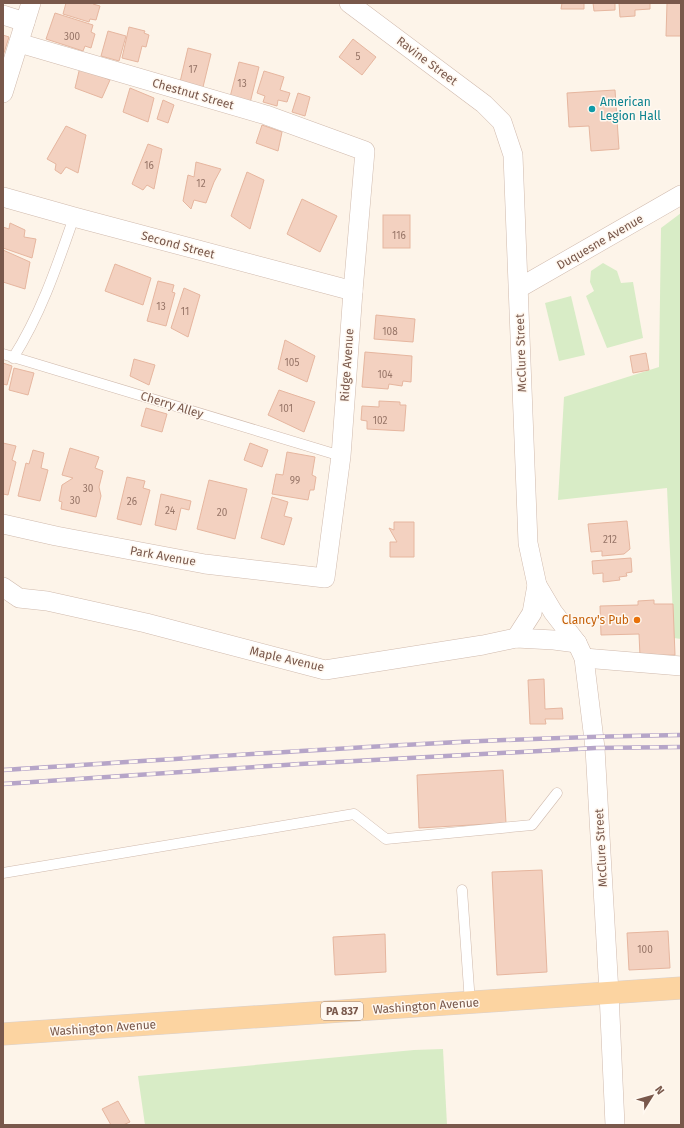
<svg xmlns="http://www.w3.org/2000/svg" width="684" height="1128" font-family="'Fira Sans',sans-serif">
<rect width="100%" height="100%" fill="#fdf4e9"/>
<g fill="#d8ecc6">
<path d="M681,213V639L674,638L667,488L558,500L564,397L659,367L661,228Z"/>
<path d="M603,263L617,271L621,283L633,282L643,338L607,348L586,296L594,291L590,282L591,271Z"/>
<path d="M571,296L585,355L559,361L545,303Z"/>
<path d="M443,1049L447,1125H145L138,1076L414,1050Z"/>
</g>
<g fill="#f3d1c0" stroke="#e6b69f">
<path d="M66,3H93V4L100,6L96,20L90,19L89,22L63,14Z"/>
<path d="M562,3H584V9H561Z"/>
<path d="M593,3H615V10L594,11Z"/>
<path d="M619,3H650V9L635,10V16L620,17Z"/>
<path d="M667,3H681V36H666Z"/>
<path d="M55,13L93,25L91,32L95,34L91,48L85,46L83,51L46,39Z"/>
<path d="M129,27L145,31L144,33L149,35L146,47L142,46L138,62L122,58Z"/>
<path d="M108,31L126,36L119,61L101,56Z"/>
<path d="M3,35L9,37L3,56Z"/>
<path d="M353,39L376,57L362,75L339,57Z"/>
<path d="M188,48L211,54L203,87L180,82Z"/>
<path d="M239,62L259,67L250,103L230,97Z"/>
<path d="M80,67L110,80L102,98L75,88Z"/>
<path d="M264,71L284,77L280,90L290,93L287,102L278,100L277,106L263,102L265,96L257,93Z"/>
<path d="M130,88L154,98L148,122L123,112Z"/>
<path d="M615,90L619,149L591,151L589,126L569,127L567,93Z"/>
<path d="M298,93L310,97L305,116L292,112Z"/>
<path d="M163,100L174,105L168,123L157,119Z"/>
<path d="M262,125L282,132L278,151L256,143Z"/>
<path d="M66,126L86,135L78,173L66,167L61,174L55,170L56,164L47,159Z"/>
<path d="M148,144L162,149L154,189L147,185L143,190L132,184Z"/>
<path d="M196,162L221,169L214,182L206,203L194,200L191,209L183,201L188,175L194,177Z"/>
<path d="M247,172L264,180L250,229L231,216Z"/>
<path d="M302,199L337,216L320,252L287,234Z"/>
<rect x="383" y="215" width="27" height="33"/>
<path d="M10,223L25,230L24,237L36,239L32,258L3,248V227L9,229Z"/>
<path d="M3,250L30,262L25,289L3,282Z"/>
<path d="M115,264L151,278L143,305L105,291Z"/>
<path d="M158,281L174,285L172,292L175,293L166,326L147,321Z"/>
<path d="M184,288L200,295L188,337L171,328Z"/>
<path d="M376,315L415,319L413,342L374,339Z"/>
<path d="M285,340L315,356L307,382L278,369Z"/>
<path d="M365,352L412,356L411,382L403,381L402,386L389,384L388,389L362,387Z"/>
<path d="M646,353L649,370L633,373L630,356Z"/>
<path d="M134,359L155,365L149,385L130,376Z"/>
<path d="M3,363L12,366L7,385L3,384Z"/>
<path d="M14,368L34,373L28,395L9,390Z"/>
<path d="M279,390L315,402L304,432L268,415Z"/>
<path d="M379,401L400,402V405H406L404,431L367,429V421L361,420L362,406L379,407Z"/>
<path d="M146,408L167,414L162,432L141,426Z"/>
<path d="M3,443L16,446L12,460L16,462L8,495L3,494Z"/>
<path d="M250,443L268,450L262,467L244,460Z"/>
<path d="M70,448L99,457L95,468L103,471L99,487L101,496L96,517L61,509L62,502L59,501L62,485L73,478L62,475Z"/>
<path d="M33,450L44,453L41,468L48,470L40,501L18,496L26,463L29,464Z"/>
<path d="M287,452L315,457L312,475L316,477L314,490H310L308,500L272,494L276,474L283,475Z"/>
<path d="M127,477L145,481L143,488L150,490L141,525L117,519Z"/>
<path d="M209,480L247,489L235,539L197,529Z"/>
<path d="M161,494L191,501L189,510L181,508L176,530L155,525Z"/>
<path d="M272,497L288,502L284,516L292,518L284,545L261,538Z"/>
<path d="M627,521L630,549L624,554L602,556V551L591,552L588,524Z"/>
<path d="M394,522H414V557H390V542H397L389,528L394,530Z"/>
<path d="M631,558L632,572L626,573L627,576L619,577L620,580L603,582V573L593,574L592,561Z"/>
<path d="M654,600V604H673L675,655L640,656L639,634L601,635L600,606L638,605V601Z"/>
<path d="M544,679L545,709L562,708L563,719H545L546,724H530L528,680Z"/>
<path d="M503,770L506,823L419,828L417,775Z"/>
<path d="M542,870L547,972L497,975L492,872Z"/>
<path d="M668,931L670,968L629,970L627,933Z"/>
<path d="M385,934L386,972L335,975L333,937Z"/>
<path d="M118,1101L130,1122L123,1125H111L102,1109Z"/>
</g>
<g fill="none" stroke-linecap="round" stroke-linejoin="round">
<g stroke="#d0baad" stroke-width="11">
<g id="service">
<path d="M3,354L341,456"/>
<path d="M13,358C41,314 57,266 74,217"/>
<path d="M3,873L354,814L386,839L532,825L557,793"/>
<path d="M462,890L470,1003"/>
</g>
</g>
<g stroke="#d0baad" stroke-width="20">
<g id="minor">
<path d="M349,3L484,104L502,122L513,155L528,543L537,585L553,612L577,643L584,658L595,748L609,993L615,1125"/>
<path d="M3,15L25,22"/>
<path d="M3,93L31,3"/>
<path d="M3,197L74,217L353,291"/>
<path d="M519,288L681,195"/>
<path d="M3,524L56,536L205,564L325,578L341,456L353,291L365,151L266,115L19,43"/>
<path d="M3,587L19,598L47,601L146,623L325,670L483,645L516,638L554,640L577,643"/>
<path d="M516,638L532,613L537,585"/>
<path d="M584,658L681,666"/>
</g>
</g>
<g stroke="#d9d0cd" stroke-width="23">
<path id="primary" d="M3,1034L681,988"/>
</g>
<use href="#service" stroke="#fff" stroke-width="10"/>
<use href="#minor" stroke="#fff" stroke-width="19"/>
<use href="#primary" stroke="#fcd4a1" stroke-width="22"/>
<g stroke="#b6a5c8" stroke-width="4.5">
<g id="rail">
<path d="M3,770C229,756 455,738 681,735"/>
<path d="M3,784L300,764L595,748L681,747"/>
</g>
</g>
<use href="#rail" stroke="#fff8f0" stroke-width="3" stroke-dasharray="9" stroke-linecap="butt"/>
</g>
<circle fill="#0f9aa8" stroke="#fff8f0" stroke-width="1.5" cx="592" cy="109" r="4"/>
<circle fill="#e8710a" stroke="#fff8f0" stroke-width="1.5" cx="637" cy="620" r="4"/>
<g text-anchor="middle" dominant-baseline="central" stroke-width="3" stroke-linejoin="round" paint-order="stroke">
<g font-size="10" fill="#987668">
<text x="72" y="37">300</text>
<text x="358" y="57">5</text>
<text x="193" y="70">17</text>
<text x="242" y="84">13</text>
<text x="149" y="166">16</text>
<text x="201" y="184">12</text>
<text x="399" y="236">116</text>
<text x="161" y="307">13</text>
<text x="185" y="312">11</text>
<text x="390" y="332">108</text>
<text x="292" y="363">105</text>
<text x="385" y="375">104</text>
<text x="286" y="409">101</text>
<text x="380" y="421">102</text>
<text x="295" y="481">99</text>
<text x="88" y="489">30</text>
<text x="75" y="501">30</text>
<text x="132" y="502">26</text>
<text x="170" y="511">24</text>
<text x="222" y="513">20</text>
<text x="610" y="540">212</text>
<text x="645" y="950">100</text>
</g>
<rect fill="#fff8f0" stroke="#a1887c" stroke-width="1" x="321" y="1002" width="42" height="18" rx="3"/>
<g font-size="11" font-weight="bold" fill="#79584b">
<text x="342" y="1011">PA 837</text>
</g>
<g font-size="12" fill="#79584b" stroke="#fff8f0">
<text transform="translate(427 61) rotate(37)">Ravine Street</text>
<text transform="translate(193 94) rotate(16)">Chestnut Street</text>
<text transform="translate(600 242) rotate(-30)">Duquesne Avenue</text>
<text transform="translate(178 245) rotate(15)">Second Street</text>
<text transform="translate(521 353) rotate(-92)">McClure Street</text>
<text transform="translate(347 365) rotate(-86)">Ridge Avenue</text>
<text transform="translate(172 405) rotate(17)">Cherry Alley</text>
<text transform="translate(163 556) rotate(10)">Park Avenue</text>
<text transform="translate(287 659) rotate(13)">Maple Avenue</text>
<text transform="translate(601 848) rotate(-93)">McClure Street</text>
<text transform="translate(426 1006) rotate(-4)">Washington Avenue</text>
<text transform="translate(103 1028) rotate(-4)">Washington Avenue</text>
</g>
<g font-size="12" fill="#0d838f" stroke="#fff8f0" text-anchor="start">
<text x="600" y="102">American<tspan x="600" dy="14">Legion Hall</tspan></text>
</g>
<g font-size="12" fill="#c56008" stroke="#fff8f0" text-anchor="end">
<text x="629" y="620">Clancy's Pub</text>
</g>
</g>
<rect width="684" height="1128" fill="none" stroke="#79584b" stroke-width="8"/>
<g transform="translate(652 1096) rotate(53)" stroke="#fff8f0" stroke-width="3" paint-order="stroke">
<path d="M0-3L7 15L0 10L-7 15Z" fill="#79584b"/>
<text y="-6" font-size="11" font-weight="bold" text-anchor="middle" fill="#79584b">N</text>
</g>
</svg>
